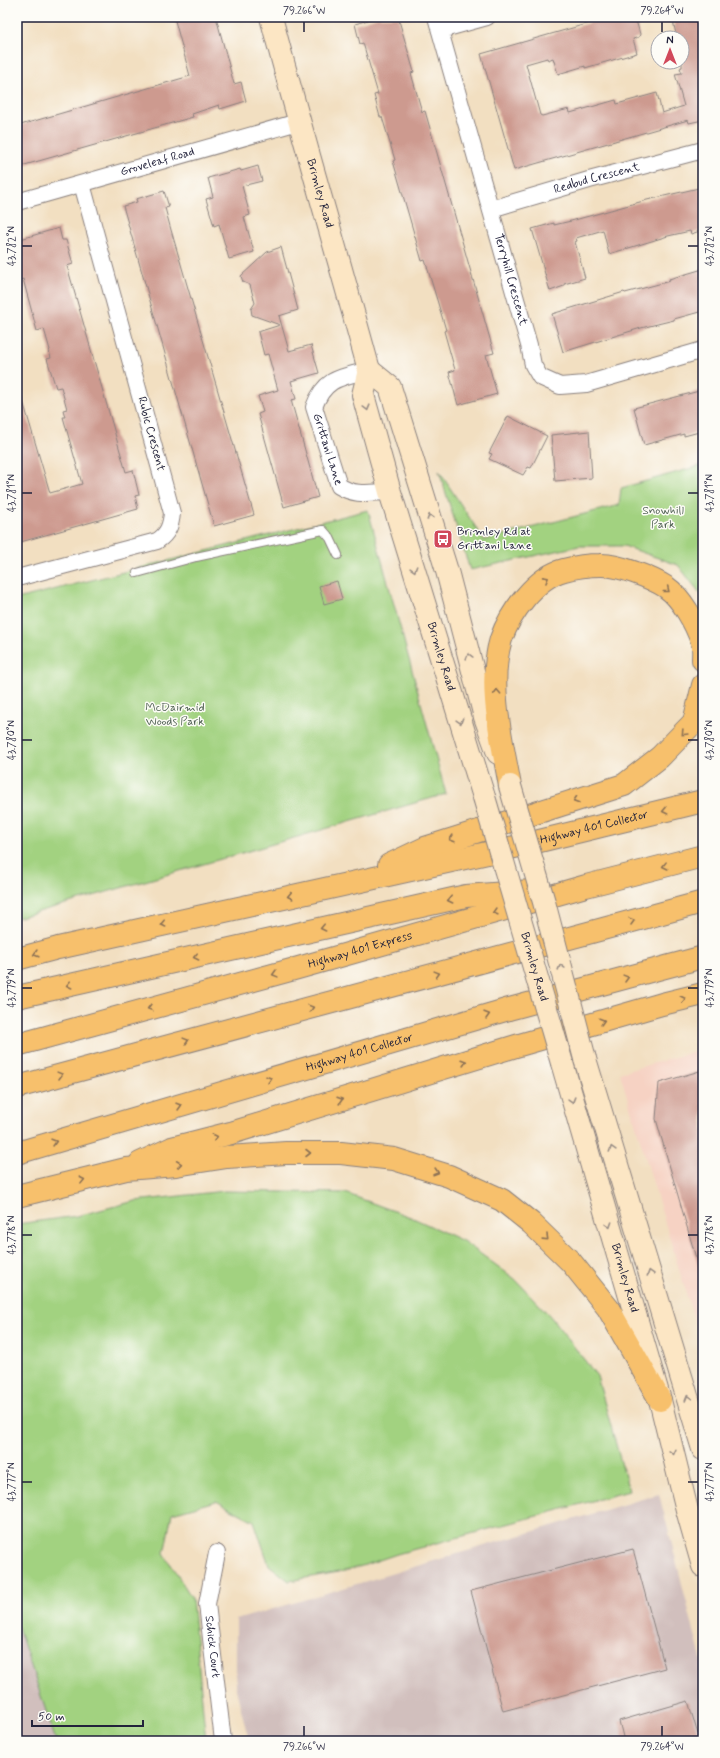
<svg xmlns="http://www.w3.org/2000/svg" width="720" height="1758" font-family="Mynerve,sans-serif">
<rect width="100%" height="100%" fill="#fdfcf7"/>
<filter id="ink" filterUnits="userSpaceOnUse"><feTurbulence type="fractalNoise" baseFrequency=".025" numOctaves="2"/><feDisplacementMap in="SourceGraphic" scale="8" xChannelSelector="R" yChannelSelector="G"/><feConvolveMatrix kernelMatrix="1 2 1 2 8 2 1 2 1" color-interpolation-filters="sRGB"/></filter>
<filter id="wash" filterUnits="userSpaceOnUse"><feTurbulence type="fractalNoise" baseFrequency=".012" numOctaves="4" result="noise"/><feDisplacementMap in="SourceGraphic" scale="16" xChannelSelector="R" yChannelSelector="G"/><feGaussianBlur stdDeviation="0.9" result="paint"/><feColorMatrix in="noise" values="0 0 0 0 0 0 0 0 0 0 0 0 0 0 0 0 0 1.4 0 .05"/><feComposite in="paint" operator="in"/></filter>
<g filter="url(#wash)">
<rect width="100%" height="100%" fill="#f2dfc1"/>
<path fill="#f6d2c3" d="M703,1049V1349L620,1073Z"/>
<g fill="#d1bfbd">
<path d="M659,1494L703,1666V1741H249L236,1689V1620Z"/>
<path d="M17,1624L31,1665L56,1741H17Z"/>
</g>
<g fill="#a2d280" stroke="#627a5e">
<path d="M703,465V597L678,565L624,546H579L470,570L439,471L484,540L619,505L621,488Z"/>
<path d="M368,510L446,794L17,918V599Z"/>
<path d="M224,1191L345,1193L413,1218L463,1241L515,1279L550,1316L597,1376L629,1491L397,1554L350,1570L289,1581L269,1565L254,1521L216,1501L172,1513L164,1554L192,1598L206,1741H56L17,1624V1224L77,1216L135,1201Z"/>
</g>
<g id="blocks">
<g fill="#cd9a8f">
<path d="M174,17H216L234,84L241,82L246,101L220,109L219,105L192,114L193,117L21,166L17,152V126L190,76Z"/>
<path d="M378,17H398L414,72L411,73L422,112L425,111L494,353L486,355L497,394L458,405L449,372L455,370L444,331L446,330L425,260L422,261L393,161L395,160L382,117H380L374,95L378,94L363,43L360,44L355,24Z"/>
<path d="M611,17H635L640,34L639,37L633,39L637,53L585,68V66L558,74L553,58L548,60L547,58L526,64L540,115L542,116L569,109L570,113L616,100L617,104L657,93L662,113L684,106L675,74L682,73L680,68L682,67V38H677L672,17H700L703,29V120L689,123L688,120L514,170L481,54Z"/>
<path d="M258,166L262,181L242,186L250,215L244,217L254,252L229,259L219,224L214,226L206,199L213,197L208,178L240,169L241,171Z"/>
<path d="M703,187V230L691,234L690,231L668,236L609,254L603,230L576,238L577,241L575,242L585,278L564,284V286L550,291L532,229L554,223V225L571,221L647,200Z"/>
<path d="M164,191L169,207L165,208L171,230L254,515L214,526L123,206L137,202L136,199Z"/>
<path d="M59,228L62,240H66L73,264L67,266L126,472L133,470L139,495L135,496L138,509L17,543V392L20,391L50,493L82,484L63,417H65L63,410L67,409L61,387L56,388L47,359L51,358L49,351L50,350L44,329L37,331L23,279L17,281V240Z"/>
<path d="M281,247L298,310L279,316L289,351L311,345L319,373L291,381L296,399L291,400L318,497L284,507L258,414L263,412L258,396L278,390L268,354L264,355L258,332L280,325L252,315L251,309L255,303L250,285L243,282L241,276L267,252Z"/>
<path d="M703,269V311L674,319V320L641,328L563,352L552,314L624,292L625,293L670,281L669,279Z"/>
<path d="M703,390V431L684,436V434L644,445L634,408Z"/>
<path d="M508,416L547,436L531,468L528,467L523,475L489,459L492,454L489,453Z"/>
<path d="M589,431L592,478L555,481L551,435Z"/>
<path d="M337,581L342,599L324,604L319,586Z"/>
<path d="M703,1070V1272H700L656,1119L659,1083Z"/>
<path d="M633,1549L665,1668L503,1711L471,1591Z"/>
<path d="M688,1701L700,1741H624L619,1721Z"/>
</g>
</g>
</g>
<g filter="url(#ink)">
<use href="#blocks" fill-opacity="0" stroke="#8a807e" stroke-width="1"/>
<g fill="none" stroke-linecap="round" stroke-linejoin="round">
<g stroke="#8a807e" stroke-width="10">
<path id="service" d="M137,573L196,557L323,530L330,538L338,555"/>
</g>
<g stroke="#8a807e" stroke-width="18">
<g id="minor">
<path id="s1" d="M436,17L529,345L533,365L540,377L560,386L586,384L703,350"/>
<path d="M440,30L487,17"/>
<path id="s2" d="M17,202L298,122"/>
<path id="s3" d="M491,209L589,180L703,150"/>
<path id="s4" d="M369,370C342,377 325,377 314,407L339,486C357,497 371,492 390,492"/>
<path d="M17,578L157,541C168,534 171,525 172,513L82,184"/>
<path id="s5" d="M217,1553L207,1604L223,1741"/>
</g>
</g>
<g stroke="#8a807e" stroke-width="24">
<g id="secondary">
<path id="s6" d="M271,17C302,135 337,252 369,370L363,395L390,492L484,797"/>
<path d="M369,370L390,387L447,571L485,717L498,753"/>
<path d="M585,1059L703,1449"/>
<path id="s7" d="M562,1063L660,1400L687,1510L703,1566"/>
</g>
</g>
<g stroke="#8a807e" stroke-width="24">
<g id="motorway">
<path d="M510,786C502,740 487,686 501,639C510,613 536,577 564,570C575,567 589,565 600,565C617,564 652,578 666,587C682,598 696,624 702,642C704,648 703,655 703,660"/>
<path d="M389,865L425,848L624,785L660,757L694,722L703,685"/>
<path id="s8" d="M17,959L58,948L519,846L703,801"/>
<path d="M17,997L466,896L531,891"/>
<path id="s9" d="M17,1045L298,968L586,886L703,856"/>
<path d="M17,1087L703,902"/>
<path id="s10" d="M17,1153L509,1009L703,957"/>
<path d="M140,1163L172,1148L231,1133L516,1046L662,1004L703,994"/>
<path d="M17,1196L126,1169L176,1165L227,1157L286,1153H341L394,1159L449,1176L502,1200L531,1223L571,1262L608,1308L660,1400"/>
</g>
</g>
<use href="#service" stroke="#fff" stroke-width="8"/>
<use href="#minor" stroke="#fff" stroke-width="16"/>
<use href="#secondary" stroke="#fce6c4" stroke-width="22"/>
<use href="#motorway" stroke="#f7c06c" stroke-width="22"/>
<g stroke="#8a807e" stroke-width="24" stroke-linecap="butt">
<g id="secondary-bridge">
<path d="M510,786L544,902L585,1059"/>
<path id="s11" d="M484,797L562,1063"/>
</g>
</g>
<use href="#secondary-bridge" stroke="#fce6c4" stroke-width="22"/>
</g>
<defs><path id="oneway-chevron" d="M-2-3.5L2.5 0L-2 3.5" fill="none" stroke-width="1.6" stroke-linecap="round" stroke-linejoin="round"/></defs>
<g stroke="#9a8e86">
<use href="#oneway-chevron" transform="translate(367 408) rotate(75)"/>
<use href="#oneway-chevron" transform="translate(430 517) rotate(-107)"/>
<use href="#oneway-chevron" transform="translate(414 569) rotate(73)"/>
<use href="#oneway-chevron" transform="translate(469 656) rotate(-105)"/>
<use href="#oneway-chevron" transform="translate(460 721) rotate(73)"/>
<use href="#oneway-chevron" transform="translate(561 967) rotate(-105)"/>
<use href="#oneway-chevron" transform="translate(572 1100) rotate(74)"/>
<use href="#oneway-chevron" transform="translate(612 1149) rotate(-107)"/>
<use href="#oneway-chevron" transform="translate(609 1225) rotate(72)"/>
<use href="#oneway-chevron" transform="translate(650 1273) rotate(-107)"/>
<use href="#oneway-chevron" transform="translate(688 1398) rotate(-106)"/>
<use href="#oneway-chevron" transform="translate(673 1452) rotate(76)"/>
</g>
<g stroke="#8c7154">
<use href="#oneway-chevron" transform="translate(546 579) rotate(-29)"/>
<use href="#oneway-chevron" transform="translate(667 590) rotate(39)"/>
<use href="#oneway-chevron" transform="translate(497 692) rotate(-93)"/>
<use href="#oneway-chevron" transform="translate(684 733) rotate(134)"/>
<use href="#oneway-chevron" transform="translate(576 800) rotate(163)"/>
<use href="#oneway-chevron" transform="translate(665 811) rotate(167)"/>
<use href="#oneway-chevron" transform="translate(452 839) rotate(163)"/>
<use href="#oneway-chevron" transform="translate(665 866) rotate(166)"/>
<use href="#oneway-chevron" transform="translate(290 896) rotate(167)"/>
<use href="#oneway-chevron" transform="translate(450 900) rotate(167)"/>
<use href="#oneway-chevron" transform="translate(495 912) rotate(164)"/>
<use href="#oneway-chevron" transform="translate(632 921) rotate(-15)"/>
<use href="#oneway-chevron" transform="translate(163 924) rotate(167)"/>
<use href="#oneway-chevron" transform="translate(323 928) rotate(167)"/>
<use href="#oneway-chevron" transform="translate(36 954) rotate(164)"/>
<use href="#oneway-chevron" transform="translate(196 957) rotate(167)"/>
<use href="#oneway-chevron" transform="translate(275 974) rotate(165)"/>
<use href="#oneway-chevron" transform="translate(437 974) rotate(-15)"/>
<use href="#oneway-chevron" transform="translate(626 978) rotate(-15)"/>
<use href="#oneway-chevron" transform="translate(69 985) rotate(167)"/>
<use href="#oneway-chevron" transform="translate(683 999) rotate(-14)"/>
<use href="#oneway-chevron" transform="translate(150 1008) rotate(165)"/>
<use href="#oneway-chevron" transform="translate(311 1008) rotate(-15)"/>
<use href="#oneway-chevron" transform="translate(487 1015) rotate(-16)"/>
<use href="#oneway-chevron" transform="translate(602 1021) rotate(-16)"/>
<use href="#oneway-chevron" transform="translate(186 1041) rotate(-15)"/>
<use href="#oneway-chevron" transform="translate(464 1062) rotate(-17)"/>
<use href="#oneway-chevron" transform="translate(60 1075) rotate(-15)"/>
<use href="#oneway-chevron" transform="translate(269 1079) rotate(-16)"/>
<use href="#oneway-chevron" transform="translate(340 1100) rotate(-17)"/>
<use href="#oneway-chevron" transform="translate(179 1106) rotate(-16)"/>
<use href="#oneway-chevron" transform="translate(215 1137) rotate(-14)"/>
<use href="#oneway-chevron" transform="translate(54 1142) rotate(-16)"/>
<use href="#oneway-chevron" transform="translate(308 1153)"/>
<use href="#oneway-chevron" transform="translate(179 1164) rotate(-8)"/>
<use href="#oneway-chevron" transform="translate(436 1172) rotate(17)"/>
<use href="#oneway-chevron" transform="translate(82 1180) rotate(-14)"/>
<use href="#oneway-chevron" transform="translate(546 1238) rotate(44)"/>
</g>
</g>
<path fill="none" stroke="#22223b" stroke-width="1.5" d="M304,22V32M662,22V32M22,246H32M688,246H698M22,493H32M688,493H698M22,740H32M688,740H698M22,988H32M688,988H698M22,1235H32M688,1235H698M22,1482H32M688,1482H698M304,1726V1736M662,1726V1736"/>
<defs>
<g id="bus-square" transform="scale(1)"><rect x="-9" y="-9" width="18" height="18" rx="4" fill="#d1495b" stroke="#fdfcf7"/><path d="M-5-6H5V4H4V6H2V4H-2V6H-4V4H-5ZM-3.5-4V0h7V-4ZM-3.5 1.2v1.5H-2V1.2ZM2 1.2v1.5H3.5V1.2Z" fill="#fff"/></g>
</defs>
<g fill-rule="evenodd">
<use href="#bus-square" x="443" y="539"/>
</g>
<g text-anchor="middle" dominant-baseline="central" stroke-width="3" stroke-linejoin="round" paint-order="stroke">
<g font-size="12" fill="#22223b" stroke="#fdfcf7">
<text stroke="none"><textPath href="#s2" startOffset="146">Groveleaf Road</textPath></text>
<text stroke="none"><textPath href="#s3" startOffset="110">Redbud Crescent</textPath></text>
<text stroke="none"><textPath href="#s6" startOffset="183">Brimley Road</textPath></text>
<text stroke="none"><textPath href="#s1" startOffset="273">Terryhill Crescent</textPath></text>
<text transform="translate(151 434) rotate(75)">Rubic Crescent</text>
<text stroke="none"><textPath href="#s4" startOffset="115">Grittani Lane</textPath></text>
<text stroke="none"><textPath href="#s6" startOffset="665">Brimley Road</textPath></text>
<text stroke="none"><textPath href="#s8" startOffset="592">Highway 401 Collector</textPath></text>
<text stroke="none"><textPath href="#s9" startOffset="356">Highway 401 Express</textPath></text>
<text stroke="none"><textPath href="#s11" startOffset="177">Brimley Road</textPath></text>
<text stroke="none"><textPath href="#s10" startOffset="357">Highway 401 Collector</textPath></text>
<text stroke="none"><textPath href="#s7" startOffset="224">Brimley Road</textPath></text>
<text stroke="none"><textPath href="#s5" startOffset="95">Schick Court</textPath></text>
</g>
<g font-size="12" fill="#4f6053" stroke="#fdfcf7">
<text x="663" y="511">Snowhill<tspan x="663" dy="14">Park</tspan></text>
<text x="175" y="708">McDairmid<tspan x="175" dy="14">Woods Park</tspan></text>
</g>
<g font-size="12" fill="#22223b" stroke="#fdfcf7" text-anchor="start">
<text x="457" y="532">Brimley Rd at<tspan x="457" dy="14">Grittani Lane</tspan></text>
</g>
</g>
<rect width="720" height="1758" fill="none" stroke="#fdfcf7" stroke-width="44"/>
<g transform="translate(670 50)"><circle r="19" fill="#fdfcf7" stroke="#a5a5ac"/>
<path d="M0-3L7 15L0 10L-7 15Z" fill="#d1495b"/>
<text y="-6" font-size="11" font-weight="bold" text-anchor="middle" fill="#22223b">N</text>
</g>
<path d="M32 1720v6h111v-6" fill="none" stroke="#22223b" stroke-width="2"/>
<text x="38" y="1720" font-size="12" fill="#22223b" stroke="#fdfcf7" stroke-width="3" paint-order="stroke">50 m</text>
<rect x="22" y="22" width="676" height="1714" fill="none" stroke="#22223b" stroke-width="1.5"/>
<g font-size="10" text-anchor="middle" fill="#22223b">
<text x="304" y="14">79.266°W</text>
<text x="662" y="14">79.264°W</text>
<text transform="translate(11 246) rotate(-90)" y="4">43.782°N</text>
<text transform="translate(709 246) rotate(-90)" y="4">43.782°N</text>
<text transform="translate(11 493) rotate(-90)" y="4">43.781°N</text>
<text transform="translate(709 493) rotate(-90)" y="4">43.781°N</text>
<text transform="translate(11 740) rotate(-90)" y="4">43.780°N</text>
<text transform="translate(709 740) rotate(-90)" y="4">43.780°N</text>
<text transform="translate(11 988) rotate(-90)" y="4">43.779°N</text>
<text transform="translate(709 988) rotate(-90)" y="4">43.779°N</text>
<text transform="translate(11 1235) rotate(-90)" y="4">43.778°N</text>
<text transform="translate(709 1235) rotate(-90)" y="4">43.778°N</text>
<text transform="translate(11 1482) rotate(-90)" y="4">43.777°N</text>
<text transform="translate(709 1482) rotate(-90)" y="4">43.777°N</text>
<text x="304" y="1750">79.266°W</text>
<text x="662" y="1750">79.264°W</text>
</g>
</svg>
